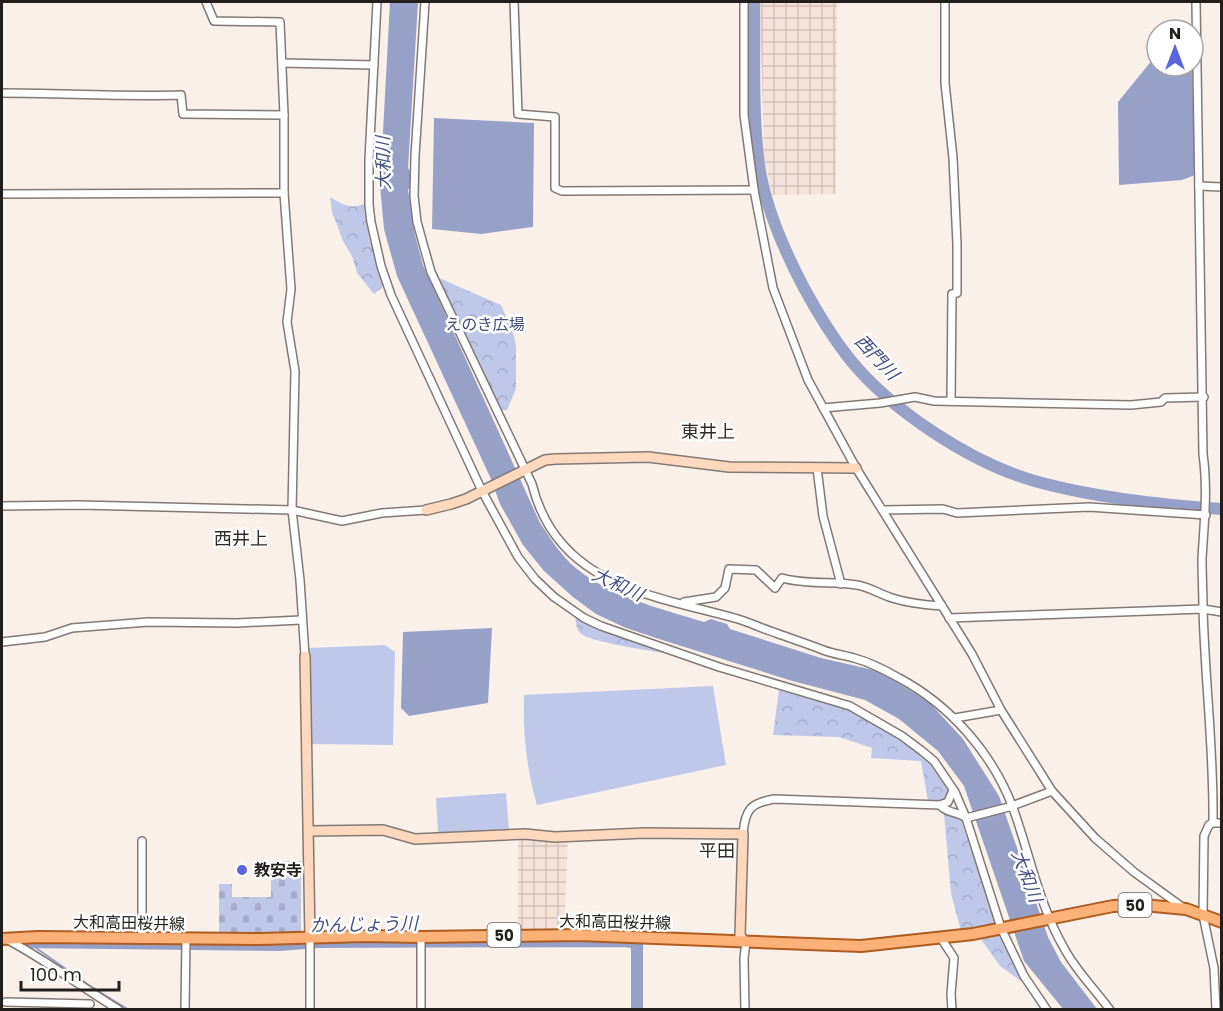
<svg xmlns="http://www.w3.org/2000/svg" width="1223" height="1011" font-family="Poppins,'Noto Sans JP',sans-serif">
<defs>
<pattern id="industrial-grid" width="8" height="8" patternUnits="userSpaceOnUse" patternTransform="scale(1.5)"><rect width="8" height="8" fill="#f5e3da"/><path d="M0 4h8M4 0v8" fill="none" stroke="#d2c2ba"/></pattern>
<pattern id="cemetery-stones" width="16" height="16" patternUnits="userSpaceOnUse" patternTransform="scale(1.5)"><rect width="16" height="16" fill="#c0c8ea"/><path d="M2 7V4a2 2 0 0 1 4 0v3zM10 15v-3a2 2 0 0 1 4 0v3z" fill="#a5abc8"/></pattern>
<pattern id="park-crowns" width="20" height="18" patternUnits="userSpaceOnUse" patternTransform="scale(1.5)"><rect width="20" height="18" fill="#c0c8ea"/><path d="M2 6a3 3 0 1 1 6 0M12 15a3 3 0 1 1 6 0" fill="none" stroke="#a5abc8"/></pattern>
</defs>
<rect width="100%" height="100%" fill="#faf0ea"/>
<g fill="url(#industrial-grid)">
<path d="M760,2H837L836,194L772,195L764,157Z"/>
<path d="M518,840L568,841L564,931L518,932Z"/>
</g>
<g fill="#c0c8ea">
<path d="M385,645L395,652L393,745L310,744L308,648Z"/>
<path d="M713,686L726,765L537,805C526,766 523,736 524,695Z"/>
<path d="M506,793L509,830L438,834L436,798Z"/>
</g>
<path fill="url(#cemetery-stones)" d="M271,861H301V935H219V884H232V897H271Z"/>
<g fill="url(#park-crowns)">
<path d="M330,197C343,205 350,209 364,204L370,241L385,285L374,294L357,273L352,256L343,241L332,212Z"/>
<path d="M439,278L501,305L514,336L516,346V389L507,410H502V415Z"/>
<path d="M575,615L595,627L672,654C656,652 589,642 580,633C576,629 576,621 575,615Z"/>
<path d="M779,689L848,709L902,740L929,762L949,791L945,800L928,801L921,761L871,758L872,748L839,737L773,735Z"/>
<path d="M944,814L960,817L996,923L961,931L951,893Z"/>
<path d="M997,932L1022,982L1000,966L978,935Z"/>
</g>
<g fill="#97a1c8">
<path d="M390,2H418L408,168C413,176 415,181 408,190L415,235L423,265L540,523C549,536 558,551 570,563C606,596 659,608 704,622L711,619L727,624L730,629L821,658L878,671L929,702L963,739L999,796L1048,937L1061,962L1097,1009H1063L1024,961L964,786L938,751L899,719L865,700L789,680L659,639L626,628L596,614L573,597L544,571L523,545L500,504L491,479L397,276L384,229L379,175L381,169Z"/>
<path d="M1157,54V66H1192L1195,175L1182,180L1119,185L1118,102Z"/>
<path d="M434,118L534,123L533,227L481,234L432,229Z"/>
<path d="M492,628L488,703L409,716L401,708L403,632Z"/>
</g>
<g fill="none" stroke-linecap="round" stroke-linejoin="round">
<path stroke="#97a1c8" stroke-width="2" d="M29,943L90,986L129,1010"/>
<g stroke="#97a1c8" stroke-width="12">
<path d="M754,2C755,55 752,111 759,165C765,207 784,250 804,288C817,312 831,335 848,357C890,410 972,464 1038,482C1098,498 1160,505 1222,509"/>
<path d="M25,942L280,945L317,942L625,941L637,943V1010"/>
</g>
<g stroke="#827975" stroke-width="10">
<g id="street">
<path d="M206,2L214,21L280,22L284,115V193L291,289L287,322L295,371L292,510L300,580L305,656"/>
<path d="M377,2L369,160V205L371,222L381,266L391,295L482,491L518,557L535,579L554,597L584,618L601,626L719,667L850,706L902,736L922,751L934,761L955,792L966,818L1001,928L1024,976L1047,1010"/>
<path d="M425,2L415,156L414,196L417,222L431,272L532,484C557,586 653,595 738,619C751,623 763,629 776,633C792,639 808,644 823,650C833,654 844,655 854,658C869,662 885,670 899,678C950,705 993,754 1013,808C1030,855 1039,905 1064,948C1076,971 1095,989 1110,1010"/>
<path d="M514,2L518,114L555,117V188L562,191L754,190"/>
<path d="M744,2V115L754,190L773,288L808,380L856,468L972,654L1001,710L1052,791L1095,838L1134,872L1185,909"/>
<path d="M945,2V83L953,158L957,244V293L952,294L951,401"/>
<path d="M1196,2L1203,454C1208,490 1204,524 1202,559C1202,575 1203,592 1203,609C1205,681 1214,751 1213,823"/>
<path d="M282,63L374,65"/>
<path d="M2,93C62,93 121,97 181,95L183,114L284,115"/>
<path d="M1199,186L1222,187"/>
<path d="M2,194L284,193"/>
<path d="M823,408L880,403L915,397L934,401L1131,405L1161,402L1165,398L1204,397"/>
<path d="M817,468L823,516L841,584"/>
<path d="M2,506L80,505L292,510L342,521L382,513L426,510"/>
<path d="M883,510L943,509L957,513L1089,507L1206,515"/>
<path d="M684,602L716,597L725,588L729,569L756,570L775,588L782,578C807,585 832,581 857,585C870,587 879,594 892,598C908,603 925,605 942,606"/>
<path d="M949,618L1203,609L1222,612"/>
<path d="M2,642L45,637L72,628L148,622L237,623L301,620"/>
<path d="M955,718L1001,710"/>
<path d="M940,805L948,802L953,790"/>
<path d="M743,834C745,810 750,803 774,799L940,805C947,814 958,811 966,818L1009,807L1052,791"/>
<path d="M421,937V1010"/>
<path d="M142,938V841"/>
<path d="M941,938L954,958L951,994L952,1010"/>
<path d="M8,940C47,961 82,987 119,1010"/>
<path d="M6,1002L90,1004"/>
<path d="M185,1010L186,939"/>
<path d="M310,1010V937"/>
<path d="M745,1010L744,958L746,942"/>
<path d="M1216,1010L1214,968L1203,915L1204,836L1209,825L1213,823H1222"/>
</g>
</g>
<g stroke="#827975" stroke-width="12">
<g id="secondary">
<path d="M426,510L451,504L466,499L545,460L556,459L648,457L729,467L856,468"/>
<path d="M305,656L310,937"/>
<path d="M309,831L383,830L415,839L525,834L555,837L645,833L743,834L740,935L744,941"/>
</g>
</g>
<g stroke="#ae5c1f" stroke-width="14">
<path id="primary" d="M2,939L38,937L260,939L366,936L421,937L579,935L861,946L973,934L1113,906L1143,905L1186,909L1222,922"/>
</g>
<use href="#street" stroke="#fff" stroke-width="7"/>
<use href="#secondary" stroke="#fed8bc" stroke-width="9"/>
<use href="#primary" stroke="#fcb179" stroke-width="10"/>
</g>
<circle fill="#5865dc" stroke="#fff" stroke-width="2" cx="242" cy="870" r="6"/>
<g text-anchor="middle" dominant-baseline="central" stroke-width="5" stroke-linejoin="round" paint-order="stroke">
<g fill="#fff" stroke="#646260" stroke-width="1.5">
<rect x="1118.5" y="893" width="33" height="24" rx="4.5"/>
<rect x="487.5" y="923" width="33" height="24" rx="4.5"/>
</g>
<g font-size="15" font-weight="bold" fill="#221e1c">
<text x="1135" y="905">50</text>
<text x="504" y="935">50</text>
</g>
<g font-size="16" fill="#414b7f" stroke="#fff">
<text x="485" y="324">えのき広場</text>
</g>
<g font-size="16" font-weight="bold" fill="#221e1c" stroke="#fff" text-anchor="start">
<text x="254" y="870">教安寺</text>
</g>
<g font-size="16" fill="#221e1c" stroke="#fff">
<text transform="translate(615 922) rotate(1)">大和高田桜井線</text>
<text transform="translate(129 923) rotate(1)">大和高田桜井線</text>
</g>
<g font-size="18" font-style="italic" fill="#475085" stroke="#fff">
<text transform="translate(383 163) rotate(-91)">大和川</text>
<text transform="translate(877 357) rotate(47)">西門川</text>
<text transform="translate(618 584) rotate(25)">大和川</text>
<text transform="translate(1027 876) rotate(69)">大和川</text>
<text transform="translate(364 924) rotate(-1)">かんじょう川</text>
</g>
<g font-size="18" fill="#322a26" stroke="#fff">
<text x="708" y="431">東井上</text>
<text x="241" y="538">西井上</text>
<text x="717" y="850">平田</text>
</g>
</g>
<rect width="1223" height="1011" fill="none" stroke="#221e1c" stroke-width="6"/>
<g transform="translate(1175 48)"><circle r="28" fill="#ffffff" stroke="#a7a5a4" stroke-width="1.5"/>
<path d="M0-4.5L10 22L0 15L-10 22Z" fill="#5865dc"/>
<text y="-9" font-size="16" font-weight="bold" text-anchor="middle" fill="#221e1c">N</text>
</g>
<path d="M21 981v9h98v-9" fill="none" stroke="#221e1c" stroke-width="3"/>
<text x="30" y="981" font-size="18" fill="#221e1c" stroke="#ffffff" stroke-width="4.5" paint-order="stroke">100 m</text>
</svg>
